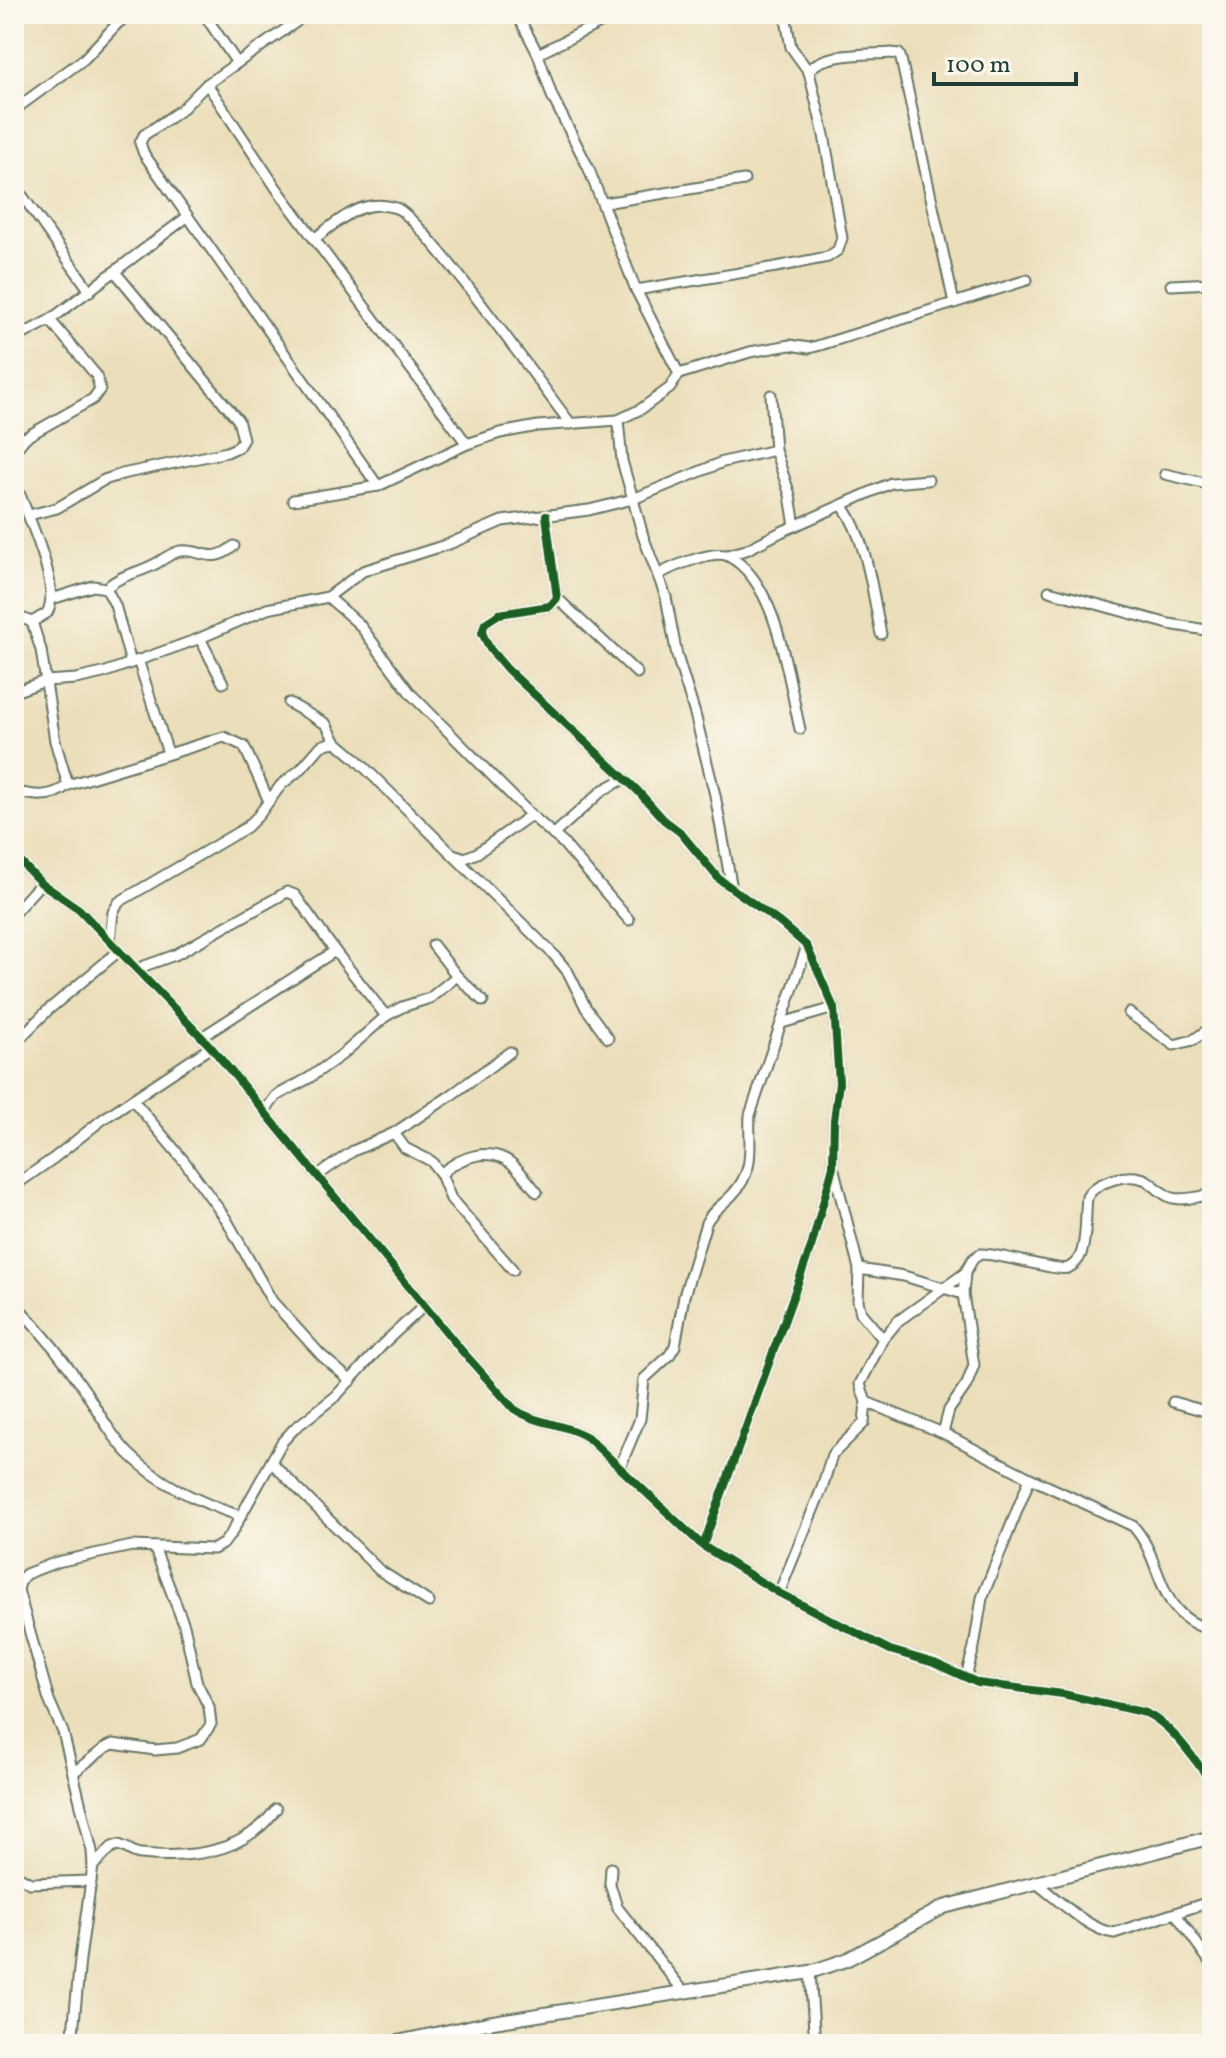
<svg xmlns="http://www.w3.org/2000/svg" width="1226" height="2058" font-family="Vollkorn,serif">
<rect width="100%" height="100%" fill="#fbf7ec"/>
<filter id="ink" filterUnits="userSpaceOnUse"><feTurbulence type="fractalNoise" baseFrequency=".0125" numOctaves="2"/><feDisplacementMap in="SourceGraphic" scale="16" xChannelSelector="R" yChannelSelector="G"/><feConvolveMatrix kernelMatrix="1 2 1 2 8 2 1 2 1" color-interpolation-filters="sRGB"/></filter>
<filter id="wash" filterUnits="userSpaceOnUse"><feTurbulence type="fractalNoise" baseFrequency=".006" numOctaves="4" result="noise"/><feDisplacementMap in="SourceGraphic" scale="32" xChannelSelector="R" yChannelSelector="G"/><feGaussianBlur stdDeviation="1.8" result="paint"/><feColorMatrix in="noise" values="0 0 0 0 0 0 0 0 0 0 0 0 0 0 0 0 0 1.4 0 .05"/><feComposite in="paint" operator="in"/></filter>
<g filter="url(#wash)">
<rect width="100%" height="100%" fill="#ebdeba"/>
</g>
<g filter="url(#ink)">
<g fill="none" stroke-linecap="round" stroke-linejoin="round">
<g stroke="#667563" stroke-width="13">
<g id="street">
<path d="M204,14L237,63"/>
<path d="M303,14L296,22L207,84L181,110L144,135L140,143L144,154L378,486"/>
<path d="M517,14L538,54L552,96L588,167L636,290L679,374"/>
<path d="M785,14L791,47L809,72"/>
<path d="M538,54L618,14"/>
<path d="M207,84L277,189L467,444"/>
<path d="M14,110L84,59L118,23L133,14"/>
<path d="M14,184L90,291"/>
<path d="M604,203L744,180"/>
<path d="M314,239C340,220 362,197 396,208C422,217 545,391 571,424"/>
<path d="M1171,285L1212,283"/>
<path d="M636,290L776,267L828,257L838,250L842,238L824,135L809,72C818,52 870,55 891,53L899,54L901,59L954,303"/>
<path d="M14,339L50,320L187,217"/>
<path d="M771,395L775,450L790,495L795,526"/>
<path d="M14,451L26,437L93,399L100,389L96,375L50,320"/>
<path d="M1165,474L1212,485"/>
<path d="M14,479C24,509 63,586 47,613L32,622L41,650L55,741L68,785"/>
<path d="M293,500L378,486L467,444L500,433L538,426L618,420L641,409L670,388L679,374L750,352L790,345L809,348L817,346L1027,280"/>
<path d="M843,506C868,542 872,592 881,634"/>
<path d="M29,515L57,508L104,480L122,474L227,452L238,447L243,439L238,420L116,273"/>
<path d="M546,516L557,598L550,606L499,614L485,623L482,633L490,649L507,669L637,790L664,820L680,832L719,879L779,922L807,946L834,1008L839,1083L834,1120L833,1166L812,1244L703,1546"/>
<path d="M727,555L746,550L781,532L891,483L928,480"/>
<path d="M658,575C671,567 714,549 728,556C778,581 788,680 800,729"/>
<path d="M106,588C123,573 138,574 157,563C164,559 171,553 180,551C202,548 210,566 234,546"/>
<path d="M1049,591L1169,624L1212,631"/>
<path d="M328,597L359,624L411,694L531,815"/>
<path d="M557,598L637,673"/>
<path d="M52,599L93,586L106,588L115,605L131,663"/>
<path d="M14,615L32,622"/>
<path d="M198,639L267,609L328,597L363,571L449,544L502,521L589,510L633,499L622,461L618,420"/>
<path d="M138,660L168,753"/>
<path d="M14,692L45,681L76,679L103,673L198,639L202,642L223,683"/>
<path d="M289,703L326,724L335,741"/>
<path d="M14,791C33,796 51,799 68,785L224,737L244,746L268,799"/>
<path d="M553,835L603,790L624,779"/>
<path d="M453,854L465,858L477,853L531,815L563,843L629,920"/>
<path d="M14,855L41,883L79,909L211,1047L462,1351L514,1409C536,1424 564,1423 587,1437L703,1546L779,1593L890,1650L934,1663L978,1683L1063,1694L1146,1713C1173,1726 1194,1759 1212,1783"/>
<path d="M732,889L715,795L695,714L677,656L666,597L643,536L633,499L723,462L775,450"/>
<path d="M14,913L41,883"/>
<path d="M110,941L113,912L119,902L247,827L258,816L281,785L301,769L321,746L335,741L355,758L554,955L568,972L586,1008L608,1038"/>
<path d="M433,945L457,976L483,1001"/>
<path d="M136,969L175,955L287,892L295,895L335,951L386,1016"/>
<path d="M1129,1013L1174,1045L1193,1040L1212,1027"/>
<path d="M782,1023L834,1008"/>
<path d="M202,1037L335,951"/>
<path d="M14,1044L48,1010L119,951"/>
<path d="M133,1100L184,1161L226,1219L272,1301L321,1355L351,1381"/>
<path d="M265,1111L276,1096L309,1078L343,1054L386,1016L402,1007L430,998L457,976"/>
<path d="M394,1133L405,1148L431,1161L441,1174L451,1199L513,1270"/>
<path d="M834,1170L859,1269L858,1301L861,1313L883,1339"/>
<path d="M441,1174C459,1157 490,1146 511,1163C521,1171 529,1183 537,1192"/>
<path d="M318,1175L353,1151L394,1133L450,1096L510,1052"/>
<path d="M14,1186L54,1158L103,1119L211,1047"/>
<path d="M859,1269L904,1276L963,1294"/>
<path d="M16,1305C42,1332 65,1360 86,1392C99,1413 111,1435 128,1453C159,1484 199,1502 240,1516"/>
<path d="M866,1402L943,1433L1030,1478L982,1598L974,1647L966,1677"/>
<path d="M1173,1402L1212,1413"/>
<path d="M943,1433L949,1410L967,1384L974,1365L963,1294L965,1273"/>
<path d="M271,1462L379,1570L429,1602"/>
<path d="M620,1467L640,1419L644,1379L669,1356L675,1346L684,1296L706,1223C712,1210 723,1205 732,1195C757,1169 748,1145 750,1115L807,946"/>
<path d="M1030,1478L1133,1526C1165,1561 1154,1616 1212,1630"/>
<path d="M779,1593L822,1488L832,1455L864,1423L866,1402L860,1384L883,1339L898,1321L965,1273L973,1259L980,1254C1000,1253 1057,1272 1068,1268C1073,1266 1079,1260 1081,1254C1087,1238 1085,1215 1087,1197C1096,1181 1129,1172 1146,1180C1155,1185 1163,1196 1173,1198C1184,1201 1201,1196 1212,1194"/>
<path d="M73,1773L105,1748L113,1744L155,1750L177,1748L201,1739L211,1724L209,1707L197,1683L184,1625L154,1547"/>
<path d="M93,1866L112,1847L118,1845C126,1846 133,1854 141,1854C190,1859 245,1853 276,1809"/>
<path d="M611,1868L610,1884L617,1907L684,1992"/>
<path d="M14,1874L30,1883L91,1881"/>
<path d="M1036,1883C1056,1898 1090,1931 1114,1933L1212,1901"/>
<path d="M1176,1914L1212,1965"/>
<path d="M810,1972L815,2044"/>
<path d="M72,2044L80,1959L93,1866L92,1851L63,1732L49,1700L18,1590L21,1579L26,1574L57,1562L132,1546L214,1549L224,1543L232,1532L282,1442L295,1428L336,1396L385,1342L425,1305"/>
</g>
</g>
<g stroke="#667563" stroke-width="16">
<g id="secondary">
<path d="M14,2043L18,2044"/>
<path d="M388,2044L487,2023L810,1972L846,1960L944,1907L1212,1837"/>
</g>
</g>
<use href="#street" stroke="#fff" stroke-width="9"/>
<use href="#secondary" stroke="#fff" stroke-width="12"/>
<g stroke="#fbf7ec" stroke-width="13">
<g id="cycleway">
<path d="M546,516L557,598L550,606L499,614L485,623L482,633L490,649L507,669L637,790L664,820L680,832L719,879L779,922L807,946L834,1008L839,1083L834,1120L833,1166L812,1244L703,1546"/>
<path d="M14,855L41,883L79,909L211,1047L462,1351L514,1409C536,1424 564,1423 587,1437L703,1546L779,1593L890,1650L934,1663L978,1683L1063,1694L1146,1713C1173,1726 1194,1759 1212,1783"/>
</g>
</g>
<use href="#cycleway" stroke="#1b5e20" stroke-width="8"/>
</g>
</g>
<rect width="1226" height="2058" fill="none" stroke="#fbf7ec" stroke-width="48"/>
<path d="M934 72v12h142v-12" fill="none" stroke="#1f3d34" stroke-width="4"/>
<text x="946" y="72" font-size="24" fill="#1f3d34" stroke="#fbf7ec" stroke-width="6" paint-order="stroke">100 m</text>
</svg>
